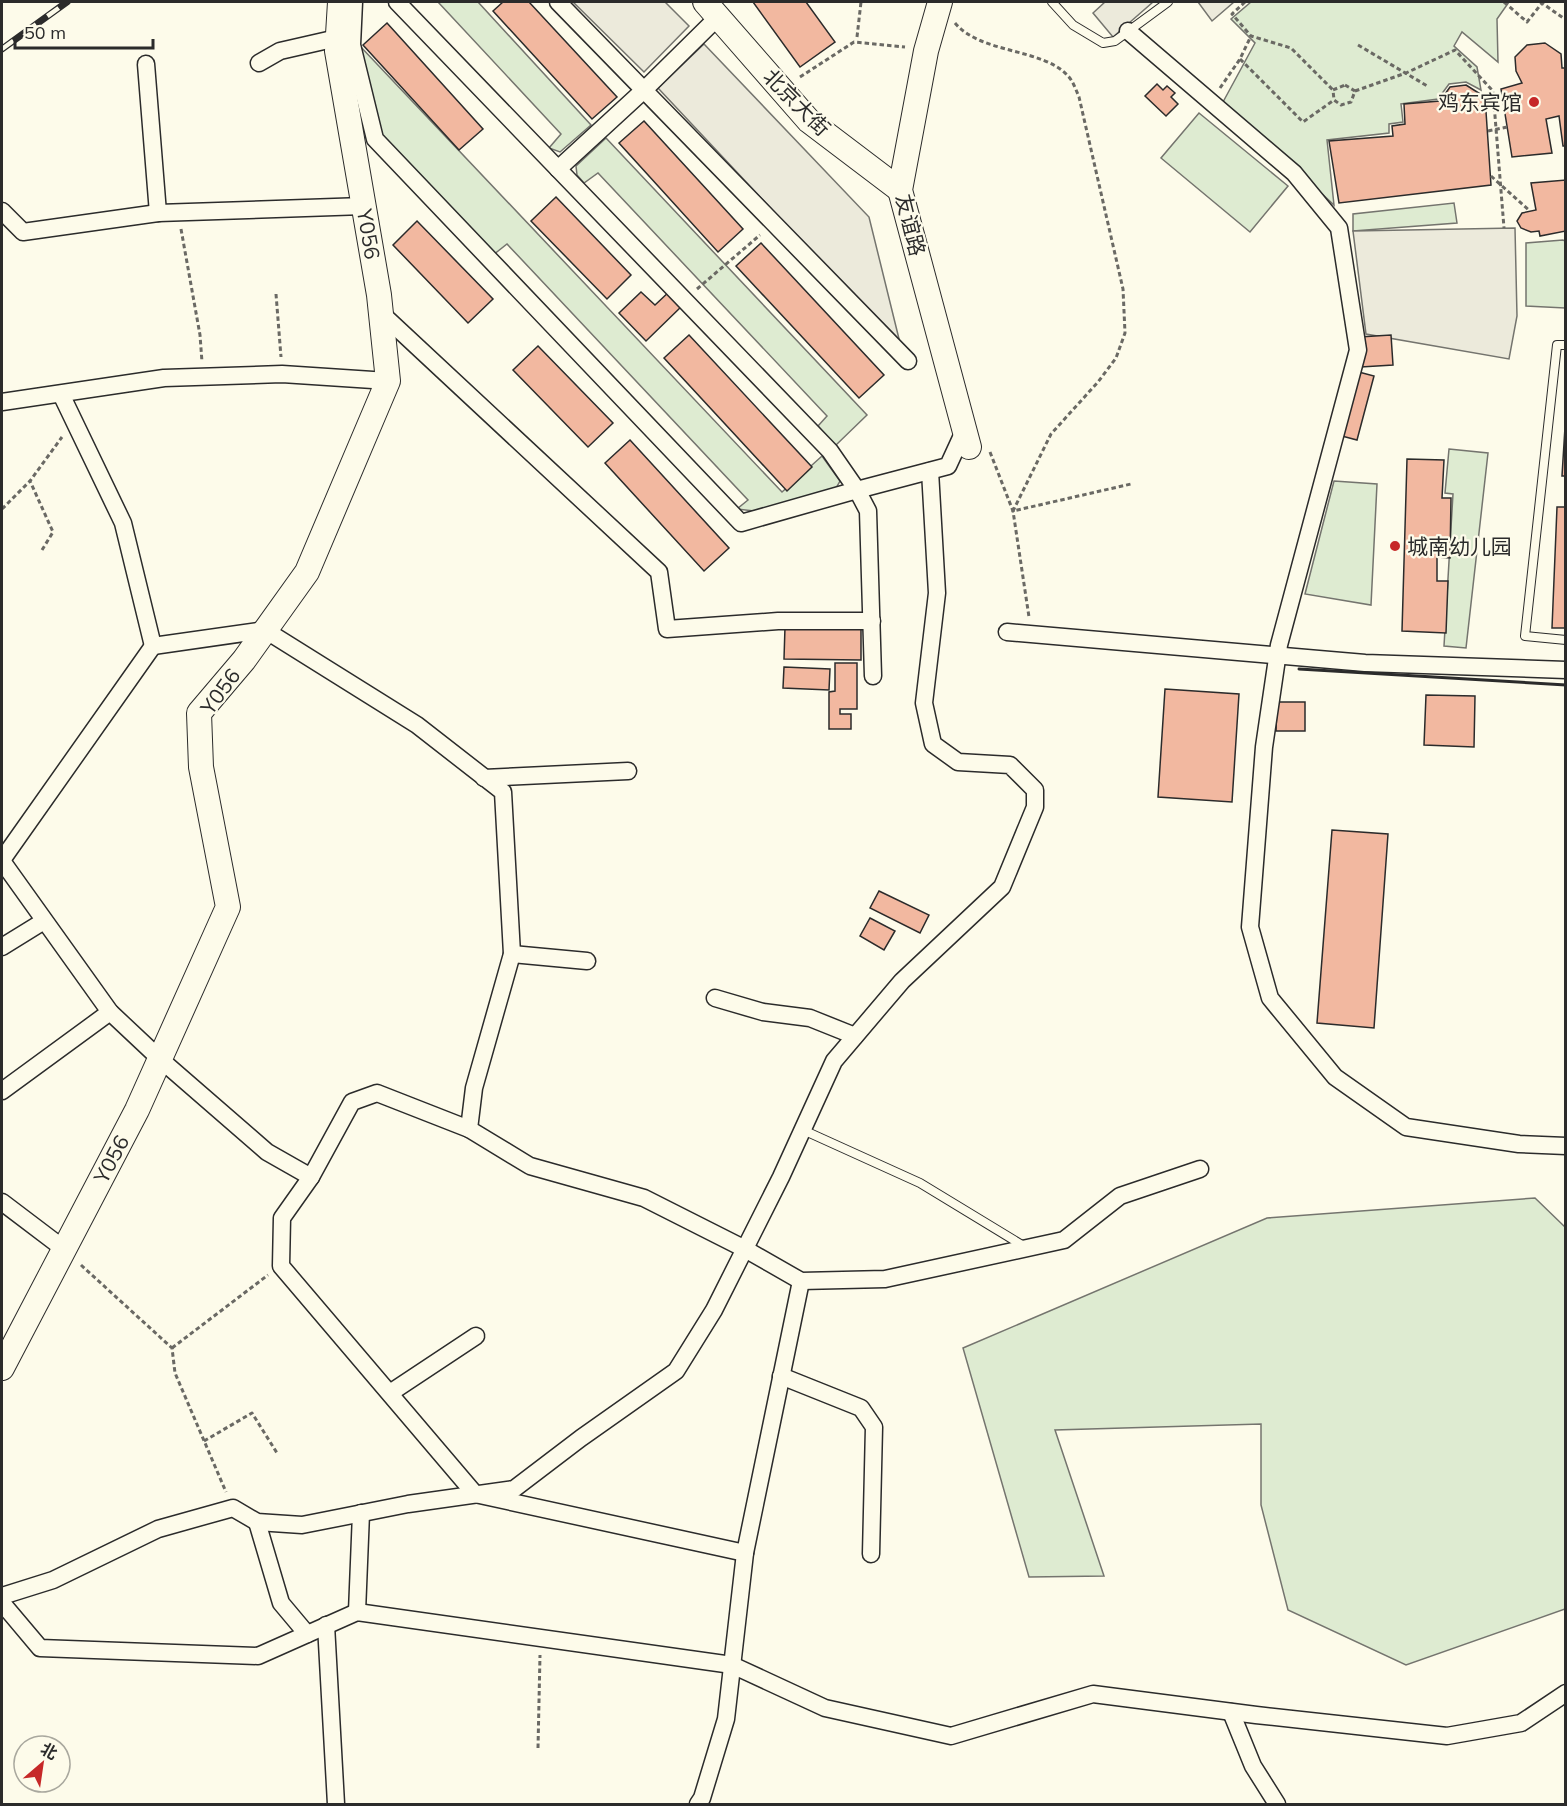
<svg xmlns="http://www.w3.org/2000/svg" width="1567" height="1806" font-family="Mulish,'Noto Sans SC',sans-serif">
<rect width="100%" height="100%" fill="#fdfbea"/>
<g fill="#deebd1" stroke="#74746e" stroke-width="1.5">
<path d="M438,2H478L591,125L560,152L549,148L561,134Z"/>
<path d="M1251,2H1509L1497,19L1498,62L1462,32L1454,46L1477,67L1481,90L1466,82L1449,84L1438,99L1401,104L1403,122L1389,124V133L1327,140L1334,205L1223,102L1255,43L1231,19Z"/>
<path d="M359,45L782,492L822,456L840,481L836,488L754,511L737,509L748,500L507,244L493,255L379,136Z"/>
<path d="M1199,113L1288,186L1250,232L1161,158Z"/>
<path d="M606,138L867,415L835,446L818,426L827,416L598,173L584,183L577,175L576,166Z"/>
<path d="M1454,203L1457,223L1353,231V214Z"/>
<path d="M1563,240L1566,242L1565,308L1526,306V243Z"/>
<path d="M1449,449L1488,453L1466,648L1444,646L1453,494L1445,493Z"/>
<path d="M1334,481L1377,484L1371,605L1305,594Z"/>
<path d="M1535,1198L1565,1227V1609L1406,1665L1288,1610L1261,1505V1424L1055,1430L1104,1576L1029,1577L963,1348L1267,1218Z"/>
</g>
<g fill="#eceadb" stroke="#74746e" stroke-width="1.5">
<path d="M573,2H665L689,26L644,72Z"/>
<path d="M1105,2H1153L1113,37L1093,13Z"/>
<path d="M1198,2H1234L1212,21Z"/>
<path d="M704,44L869,217L901,347L658,88Z"/>
<path d="M1515,228L1517,316L1509,359L1366,334L1353,231Z"/>
</g>
<g fill="#f2b8a0" stroke="#2b2b2b" stroke-width="1.5">
<path d="M503,2H529L617,97L592,119L493,11Z"/>
<path d="M753,2H806L835,42L800,67Z"/>
<path d="M387,23L483,129L459,150L363,45Z"/>
<path d="M1545,43L1561,54L1562,68H1566V146H1563L1559,116L1546,119L1552,153L1512,157L1501,89L1522,83L1516,71L1515,57L1527,45Z"/>
<path d="M1157,84L1163,90L1167,86L1175,93L1171,97L1178,104L1166,116L1145,96Z"/>
<path d="M1466,85L1485,97L1491,185L1339,203L1329,141L1393,136L1392,126L1405,124L1404,104L1440,101L1450,87Z"/>
<path d="M644,121L743,229L718,252L619,143Z"/>
<path d="M1566,180V231L1540,236L1539,231L1531,232L1521,228L1517,221L1522,213L1536,210L1531,183Z"/>
<path d="M556,197L631,275L607,299L531,221Z"/>
<path d="M417,221L493,299L468,323L393,245Z"/>
<path d="M761,243L884,375L859,398L736,266Z"/>
<path d="M671,290L684,304L646,341L619,313L641,292L655,305Z"/>
<path d="M689,335L812,467L787,491L664,358Z"/>
<path d="M1391,335L1393,365L1361,367L1359,337Z"/>
<path d="M538,346L613,423L588,447L513,370Z"/>
<path d="M1355,371L1374,376L1357,440L1338,435Z"/>
<path d="M1566,411V476H1562Z"/>
<path d="M630,440L729,548L704,571L605,463Z"/>
<path d="M1407,459L1444,460L1442,498H1451L1450,558L1437,557V581H1448L1446,633L1402,631Z"/>
<path d="M1557,507H1566V628H1552Z"/>
<path d="M785,627L861,628V660L784,659Z"/>
<path d="M835,663H857V709H840V714H851V729H829V692L835,691Z"/>
<path d="M784,667L830,669L829,690L783,688Z"/>
<path d="M1165,689L1239,694L1232,802L1158,797Z"/>
<path d="M1426,695L1475,696L1474,747L1424,745Z"/>
<path d="M1277,702H1305V731H1276Z"/>
<path d="M1332,830L1388,834L1374,1028L1317,1023Z"/>
<path d="M879,891L929,915L920,933L870,908Z"/>
<path d="M870,918L895,931L884,950L860,936Z"/>
</g>
<g fill="none" stroke-linecap="round" stroke-linejoin="round">
<g stroke="#2b2b2b" stroke-width="10">
<g id="lane">
<path d="M1052,2L1073,25L1103,43L1115,41L1168,2"/>
<path d="M1566,345H1557L1525,636L1566,640"/>
<path d="M803,1130L920,1183L1027,1248"/>
</g>
</g>
<g stroke="#2b2b2b" stroke-width="19">
<g id="street">
<path d="M354,2L352,45L375,139L741,523L857,490L948,466L965,429"/>
<path d="M397,2L830,451L857,490L868,511L873,676"/>
<path d="M558,2L908,361"/>
<path d="M1128,31L1294,173L1339,228L1358,350L1279,645L1264,747L1250,927L1270,998L1335,1077L1406,1127L1519,1144L1566,1146"/>
<path d="M259,63L280,51L337,38"/>
<path d="M146,64L158,213"/>
<path d="M558,169L644,90L718,17"/>
<path d="M2,211L23,232L158,213L364,206"/>
<path d="M381,313L659,572L667,629L778,621H872"/>
<path d="M61,394L123,523L153,646L265,630L417,725L503,792L512,954L474,1088L469,1129L530,1166L644,1198L745,1249L801,1281L885,1279L1064,1240L1120,1196L1200,1169"/>
<path d="M2,402L164,378L282,374L388,381"/>
<path d="M1007,632L1365,663L1566,670"/>
<path d="M484,778L628,771"/>
<path d="M2,860L153,646"/>
<path d="M2,861L110,1012L160,1059L267,1152L311,1177L352,1102L377,1093L469,1129"/>
<path d="M2,947L44,921"/>
<path d="M512,954L587,961"/>
<path d="M715,998L763,1012L810,1018L855,1036"/>
<path d="M2,1091L110,1012"/>
<path d="M311,1177L282,1218L281,1266L475,1494L745,1553"/>
<path d="M2,1202L64,1249"/>
<path d="M781,1376L861,1408L874,1427L871,1554"/>
<path d="M390,1393L476,1336"/>
<path d="M257,1522L281,1603L307,1634"/>
<path d="M2,1596L53,1580L158,1529L233,1508L257,1522L302,1525L408,1504L514,1489L581,1438L676,1371L714,1310L781,1177L834,1061L902,981L1002,887L1035,807V790L1010,765L958,762L933,744L924,703L937,593L930,471"/>
<path d="M2,1603L40,1648L258,1656L357,1612L732,1665L825,1708L951,1736L1093,1694L1256,1715L1447,1736L1521,1723L1566,1693"/>
<path d="M357,1612L361,1513"/>
<path d="M326,1625L336,1804"/>
<path d="M1231,1712L1253,1766L1277,1804"/>
<path d="M698,1804L702,1798L726,1719L745,1553L801,1281"/>
</g>
</g>
<g stroke="#2b2b2b" stroke-width="26">
<g id="secondary">
<path d="M705,2L809,121L900,190"/>
<path d="M940,2L926,51L900,190L969,447"/>
<path d="M2,1368L137,1110L228,907L201,767L199,713L244,660L307,572L388,381L379,295L337,51L340,2"/>
</g>
</g>
<g stroke="#6a6964" stroke-width="3" stroke-dasharray="4.5 3" stroke-linecap="butt">
<path d="M1245,2L1232,14L1251,36L1291,48L1333,90"/>
<path d="M1504,2L1527,22L1542,3L1566,20"/>
<path d="M955,23C981,54 1043,48 1068,76C1073,81 1076,90 1079,97L1123,289L1125,333L1116,358L1098,382L1051,434L1013,511L1131,484"/>
<path d="M857,37L861,2"/>
<path d="M1358,45L1429,87"/>
<path d="M1240,59L1303,122L1334,100"/>
<path d="M800,77L854,42L905,47"/>
<path d="M1345,85L1355,91L1351,102L1341,105L1334,100L1333,90Z"/>
<path d="M1220,88L1240,59L1251,36"/>
<path d="M1355,91L1406,73L1455,50L1493,91L1504,228"/>
<path d="M181,229L200,335L202,362"/>
<path d="M697,289L760,235"/>
<path d="M276,294L281,357"/>
<path d="M990,452L1013,511L1029,617"/>
<path d="M2,509L30,481"/>
<path d="M42,550L53,532L30,481L62,437"/>
<path d="M81,1265L172,1348L175,1373L226,1492"/>
<path d="M172,1348L268,1275"/>
<path d="M204,1441L252,1413L277,1453"/>
<path d="M538,1748L540,1655"/>
</g>
<use href="#lane" stroke="#fdfbea" stroke-width="8"/>
<use href="#street" stroke="#fdfbea" stroke-width="16"/>
<use href="#secondary" stroke="#fdfbea" stroke-width="24"/>
<g stroke="#2b2b2b" stroke-width="7">
<path id="rail" d="M2,49L67,2"/>
</g>
<use href="#rail" stroke="#fdfbea" stroke-width="4.5" stroke-dasharray="14" stroke-linecap="butt"/>
<g stroke="#6a6964" stroke-width="3" stroke-dasharray="4.5 3" stroke-linecap="butt">
<path d="M1488,131L1507,127"/>
<path d="M1491,176L1530,211"/>
</g>
<path stroke="#2b2b2b" stroke-width="3" d="M1299,669L1566,685"/>
</g>
<g fill="#c62828" stroke="#fdfbea" stroke-width="2">
<circle cx="1534" cy="102" r="6"/>
<circle cx="1395" cy="546" r="6"/>
</g>
<g text-anchor="middle" dominant-baseline="central" stroke-width="4.5" stroke-linejoin="round" paint-order="stroke">
<g font-size="21" fill="#2b2b2b" stroke="#fdfbea">
<text transform="translate(797 102) rotate(45)">北京大街</text>
<text transform="translate(911 225) rotate(76)">友谊路</text>
<text transform="translate(369 234) rotate(80)">Y056</text>
<text transform="translate(220 691) rotate(-54)">Y056</text>
<text transform="translate(111 1159) rotate(-62)">Y056</text>
</g>
<g font-size="21" fill="#2b2b2b" stroke="#fdfbea" text-anchor="end">
<text x="1522" y="102">鸡东宾馆</text>
<text x="1407" y="546" text-anchor="start">城南幼儿园</text>
</g>
</g>
<rect width="1567" height="1806" fill="none" stroke="#2b2b2b" stroke-width="6"/>
<g transform="translate(42 1764) rotate(29)"><circle r="28" fill="#fdfbea" stroke="#a9a89e" stroke-width="1.5"/>
<path d="M0-4.5L10 22L0 15L-10 22Z" fill="#c62828"/>
<text y="-9" font-size="16" font-weight="bold" text-anchor="middle" fill="#2b2b2b">北</text>
</g>
<path d="M15 39v9h138v-9" fill="none" stroke="#2b2b2b" stroke-width="3"/>
<text x="24" y="39" font-size="18" fill="#2b2b2b" stroke="#fdfbea" stroke-width="4.5" paint-order="stroke">50 m</text>
</svg>
